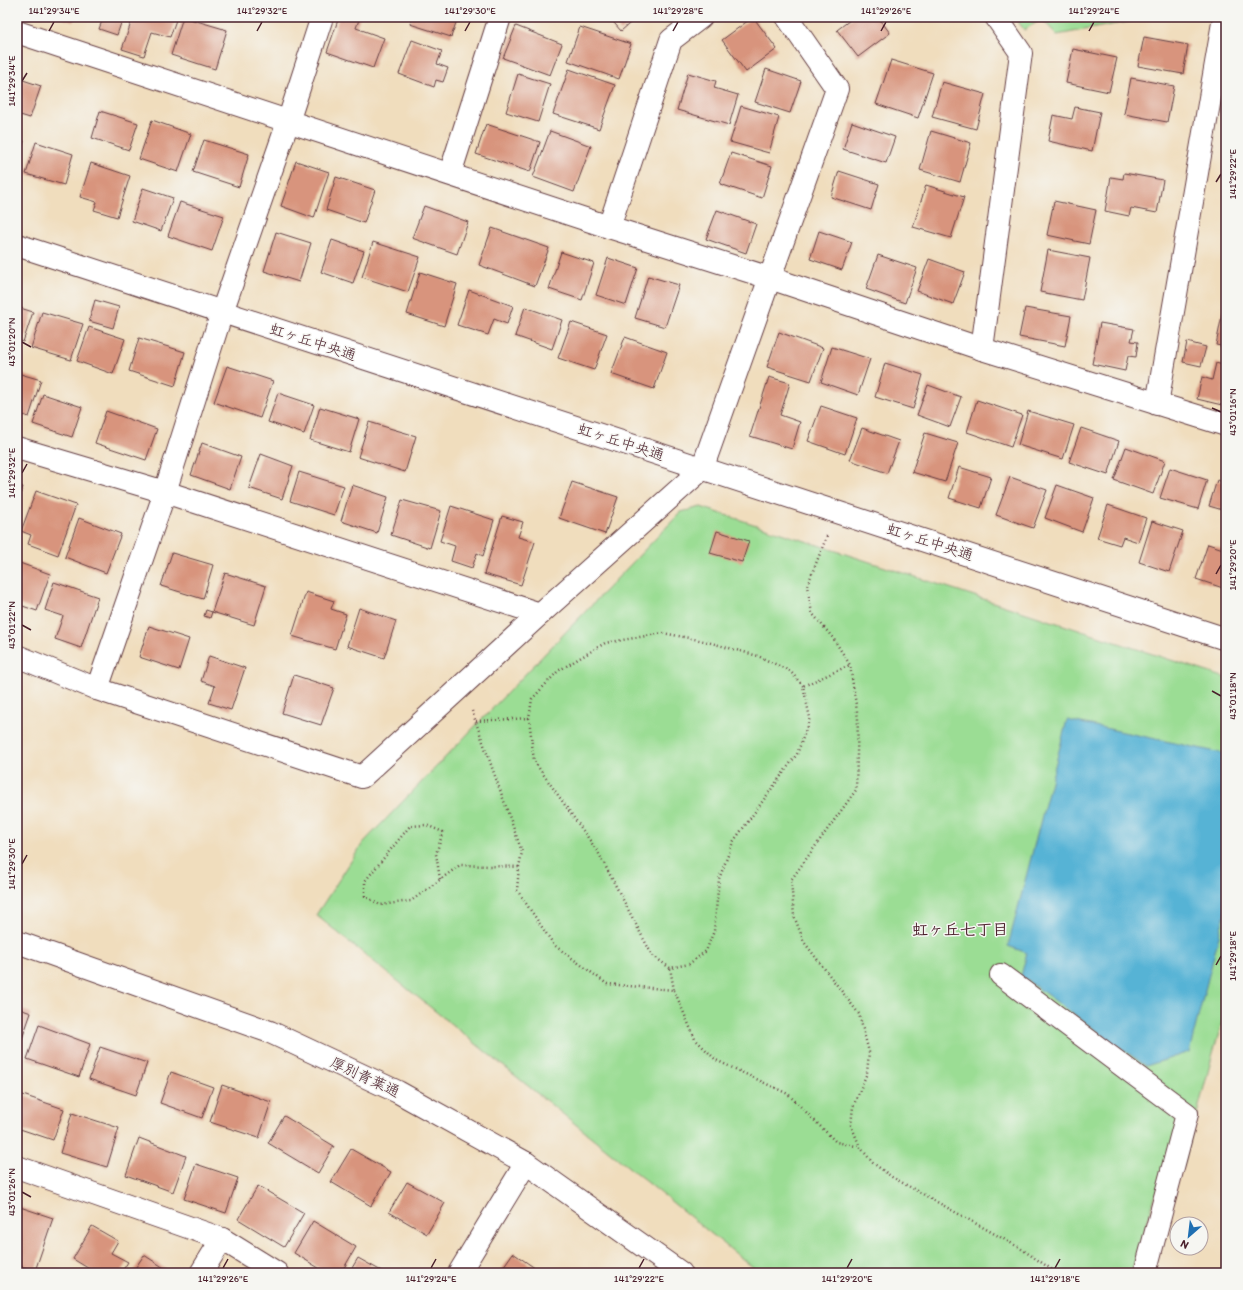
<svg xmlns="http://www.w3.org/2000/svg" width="1243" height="1290" font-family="Itim,'Klee One',sans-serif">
<rect width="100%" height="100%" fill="#f6f6f2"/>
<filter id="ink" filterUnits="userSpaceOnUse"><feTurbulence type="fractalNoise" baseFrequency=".025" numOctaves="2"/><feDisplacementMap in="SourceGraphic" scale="8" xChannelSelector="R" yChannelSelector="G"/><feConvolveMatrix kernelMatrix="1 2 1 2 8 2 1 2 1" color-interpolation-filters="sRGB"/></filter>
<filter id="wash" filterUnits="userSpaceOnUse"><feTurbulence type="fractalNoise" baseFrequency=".012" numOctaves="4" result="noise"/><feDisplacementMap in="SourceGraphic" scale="16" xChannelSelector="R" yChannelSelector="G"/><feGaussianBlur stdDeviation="0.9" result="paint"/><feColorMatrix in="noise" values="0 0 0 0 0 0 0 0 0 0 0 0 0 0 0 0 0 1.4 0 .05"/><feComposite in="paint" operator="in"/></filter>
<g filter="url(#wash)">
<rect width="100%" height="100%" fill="#f0ddbd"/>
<g fill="#9bdd94" stroke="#727e60">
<path d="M1015,17H1154L1057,35L1042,19L1024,30Z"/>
<path d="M701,507L1226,678V1009L1213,1053L1183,1167L1166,1162L1131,1273H760L316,915L363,843L681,512Z"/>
</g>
<path fill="#57b3d5" stroke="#506980" d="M1067,720L1226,754V909L1189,1052L1146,1066L1021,976L1027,953L1008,946Z"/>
<g id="blocks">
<g fill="#d8947d">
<path d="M59,17H75L73,22Z"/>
<path d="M91,17H123L117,35L99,29L102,21Z"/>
<path d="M133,17H177L170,37L152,32L144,56L122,49Z"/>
<path d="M183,17L227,30L215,69L171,55Z"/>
<path d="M339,17H360L356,28L384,38L373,68L327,52Z"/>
<path d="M412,17H458L451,37L410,24Z"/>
<path d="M609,17H637L621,31Z"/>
<path d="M753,17L777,49L746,72L722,40Z"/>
<path d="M854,17H878L890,33L858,57L837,30Z"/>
<path d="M516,26L562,44L550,75L503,58Z"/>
<path d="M580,27L631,44L619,79L568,61Z"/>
<path d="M1144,37L1188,45L1183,74L1138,66Z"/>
<path d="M412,40L442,51L437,64L448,68L443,82L436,80L434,87L399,74Z"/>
<path d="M1073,49L1117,58L1109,92L1066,83Z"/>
<path d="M891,60L933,73L918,118L876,104Z"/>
<path d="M569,69L615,85L599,129L553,114Z"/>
<path d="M766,69L801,81L790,113L755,102Z"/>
<path d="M688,73L716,81L714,88L738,95L729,125L677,110Z"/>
<path d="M518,74L550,84L538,122L506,112Z"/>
<path d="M17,78L41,86L30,118L17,114Z"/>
<path d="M1131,78L1174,86L1167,122L1124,114Z"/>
<path d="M942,82L985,94L976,129L932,117Z"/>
<path d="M741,106L779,117L769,153L730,142Z"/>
<path d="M1075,107L1100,112L1092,151L1048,141L1053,115L1072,119Z"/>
<path d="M100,111L138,123L129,150L92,138Z"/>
<path d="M152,120L191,134L178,172L139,159Z"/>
<path d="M852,122L895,137L886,163L843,149Z"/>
<path d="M486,124L540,142L530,172L476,154Z"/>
<path d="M550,131L591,146L574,192L533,177Z"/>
<path d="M931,131L971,143L960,182L920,170Z"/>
<path d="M17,139L24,141L17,163Z"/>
<path d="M204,140L249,154L239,187L193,172Z"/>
<path d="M36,142L73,154L64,185L26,174Z"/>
<path d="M731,153L772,166L762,198L720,184Z"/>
<path d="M296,161L329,172L314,218L281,206Z"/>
<path d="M91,163L130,176L117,217L94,210L97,202L80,197Z"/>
<path d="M839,171L879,184L871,210L831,197Z"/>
<path d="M1124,173L1163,180L1157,213L1131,208L1129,216L1105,211L1111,177L1123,179Z"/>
<path d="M336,177L375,190L364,223L326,210Z"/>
<path d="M926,185L964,197L951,238L913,227Z"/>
<path d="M143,188L173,198L161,231L132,221Z"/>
<path d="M1054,201L1096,210L1089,244L1047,235Z"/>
<path d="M180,202L224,216L212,251L168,236Z"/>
<path d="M424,206L468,222L457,254L412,238Z"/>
<path d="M717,210L756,224L746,253L706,239Z"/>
<path d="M492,228L549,248L535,286L479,265Z"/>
<path d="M819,231L852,242L842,270L810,259Z"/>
<path d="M276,232L311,243L299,282L264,271Z"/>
<path d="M332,240L364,251L353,283L321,272Z"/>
<path d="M373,242L420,257L408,292L362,277Z"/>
<path d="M1048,250L1090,258L1082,300L1040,292Z"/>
<path d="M561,252L594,263L582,300L549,289Z"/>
<path d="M878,255L917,268L905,303L866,289Z"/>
<path d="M608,258L638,268L626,305L596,295Z"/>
<path d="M929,259L965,272L953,304L917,291Z"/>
<path d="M420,272L457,284L444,326L407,314Z"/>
<path d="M648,276L679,285L665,327L635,318Z"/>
<path d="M469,290L513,306L507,324L494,319L488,335L457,325Z"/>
<path d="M95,300L119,307L113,328L89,321Z"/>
<path d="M1224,305H1226V347L1216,345Z"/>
<path d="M17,307L33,312L23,342L17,340Z"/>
<path d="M525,307L562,320L552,349L515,336Z"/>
<path d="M1025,308L1071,316L1065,346L1019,337Z"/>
<path d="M42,312L83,324L71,360L31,348Z"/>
<path d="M571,322L607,334L594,370L558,358Z"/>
<path d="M1100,323L1134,329L1131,341L1138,342L1136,357L1128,356L1125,371L1092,364Z"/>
<path d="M89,327L125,339L113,374L77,361Z"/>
<path d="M779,332L823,348L811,381L767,367Z"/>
<path d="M625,337L667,352L654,389L611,374Z"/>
<path d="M139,338L185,352L175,386L129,371Z"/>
<path d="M1187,342L1206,347L1201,366L1183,362Z"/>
<path d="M832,347L870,359L858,395L821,382Z"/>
<path d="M885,363L923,375L913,409L875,397Z"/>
<path d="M1216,363L1226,366V406L1197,399L1202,377L1212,380Z"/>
<path d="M227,366L273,381L260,418L214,402Z"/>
<path d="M17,373L41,380L29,417L17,413Z"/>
<path d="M769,377L790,383L780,415L800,422L792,449L750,436Z"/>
<path d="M928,385L961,397L950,427L917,415Z"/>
<path d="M278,393L314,405L304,434L268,422Z"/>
<path d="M43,394L82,407L72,437L33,424Z"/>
<path d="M977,400L1022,415L1011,447L967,432Z"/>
<path d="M821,406L857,418L845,454L808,441Z"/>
<path d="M320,407L359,419L349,452L310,440Z"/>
<path d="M106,411L157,429L146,460L95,443Z"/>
<path d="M1028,411L1074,425L1063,459L1018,445Z"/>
<path d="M369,422L416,436L405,472L358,457Z"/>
<path d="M862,428L899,441L887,473L850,460Z"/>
<path d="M1081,428L1119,441L1108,475L1069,462Z"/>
<path d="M925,433L958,443L945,482L912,472Z"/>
<path d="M202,443L241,457L230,489L191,475Z"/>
<path d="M1126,447L1165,461L1153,494L1114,480Z"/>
<path d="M261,454L293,466L282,499L249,488Z"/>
<path d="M959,467L991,477L981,508L949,498Z"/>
<path d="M1170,468L1207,480L1198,509L1160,498Z"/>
<path d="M299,472L344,486L334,515L290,501Z"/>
<path d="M1010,477L1047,490L1033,528L996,515Z"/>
<path d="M1217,480L1226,483V511L1209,506Z"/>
<path d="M572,482L618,497L605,534L559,518Z"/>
<path d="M17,485L23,487L17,503Z"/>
<path d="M352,485L388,497L377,533L341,521Z"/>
<path d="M1057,485L1094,498L1082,532L1045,518Z"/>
<path d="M36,491L76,505L58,555L28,544L31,535L21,531Z"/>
<path d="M402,500L441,511L430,548L391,535Z"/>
<path d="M1108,505L1146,518L1138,542L1123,537L1120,545L1097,538Z"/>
<path d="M451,506L494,520L483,556L477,553L472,568L451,561L455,546L440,541Z"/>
<path d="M502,516L523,522L518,537L535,542L521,585L484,574Z"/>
<path d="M79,518L121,534L106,573L65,557Z"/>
<path d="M1152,521L1183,531L1169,572L1139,562Z"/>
<path d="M717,531L749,541L742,562L710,553Z"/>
<path d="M1208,544L1226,550V589L1196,579Z"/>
<path d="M172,553L213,565L203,599L161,586Z"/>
<path d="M17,562L50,574L37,611L17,604Z"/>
<path d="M225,573L266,586L254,625L212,612Z"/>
<path d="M54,582L98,597L81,648L55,639L63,616L45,610Z"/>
<path d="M306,592L334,601L331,609L346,614L335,649L292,636Z"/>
<path d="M359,608L396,621L384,658L347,646Z"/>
<path d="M206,610L212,612L210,618L204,616Z"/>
<path d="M149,626L189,639L179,670L139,657Z"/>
<path d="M209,656L245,668L231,710L209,703L215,686L201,681Z"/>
<path d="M294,675L334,688L321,725L282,713Z"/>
<path d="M17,1008L31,1013L17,1053Z"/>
<path d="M39,1025L90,1044L79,1077L27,1059Z"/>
<path d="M100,1047L147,1063L136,1095L89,1079Z"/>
<path d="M171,1072L213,1087L202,1118L160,1103Z"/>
<path d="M222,1085L271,1102L259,1138L210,1122Z"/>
<path d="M17,1093L64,1109L53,1140L17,1128Z"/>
<path d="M72,1113L119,1128L107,1167L60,1153Z"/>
<path d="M284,1116L334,1146L318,1173L268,1143Z"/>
<path d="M139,1138L186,1156L173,1192L126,1175Z"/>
<path d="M351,1149L391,1172L371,1206L331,1182Z"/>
<path d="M196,1164L238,1178L226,1213L184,1199Z"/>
<path d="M407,1182L445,1203L427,1234L389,1212Z"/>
<path d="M258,1186L304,1213L284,1247L238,1219Z"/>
<path d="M20,1207L53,1218L35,1271L17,1265V1216Z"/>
<path d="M313,1221L356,1247L341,1273H327L294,1253Z"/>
<path d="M92,1226L118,1241L111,1253L128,1262L121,1273H96L73,1259Z"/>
<path d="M513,1253L542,1273H499Z"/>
<path d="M144,1255L172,1273H132Z"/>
<path d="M358,1258L385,1273H349Z"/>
</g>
</g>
</g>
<g filter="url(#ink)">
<use href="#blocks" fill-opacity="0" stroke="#633c41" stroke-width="1"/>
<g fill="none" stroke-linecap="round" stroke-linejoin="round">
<g stroke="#633c41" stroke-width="24">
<g id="minor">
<path d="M17,32L609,227L770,278L982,349L1226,425"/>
<path d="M450,174L500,17"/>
<path d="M609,227L671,40L701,17"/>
<path d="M982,349L1021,53L996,17"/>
<path d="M1157,404L1224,17"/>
<path d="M17,448L165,492L540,614"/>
<path d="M17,656L97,689L362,777L540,614L702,469L837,89L787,17"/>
<path d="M97,689L165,492L222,312L288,122L322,17"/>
<path d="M1001,975L1187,1114L1145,1273"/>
<path d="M17,1167L222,1239L277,1273"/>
<path d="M201,1273L222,1239"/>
</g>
</g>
<g stroke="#633c41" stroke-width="24">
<g id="tertiary">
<path d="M17,245L1226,639"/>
<path d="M17,942L270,1032L398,1092L526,1163L681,1273"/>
<path d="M459,1273L526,1163"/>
</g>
</g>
<g stroke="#633c41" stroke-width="2.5" stroke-dasharray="1 3" stroke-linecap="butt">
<path d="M827,536L807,586L812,613L833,638L850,665L858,718L856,790L791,880L794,916L804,942L859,1014L869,1052L867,1073L853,1107L851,1125L860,1147L873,1163L892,1177L1020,1248L1057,1273"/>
<path d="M803,686L790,671L758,656L704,641L663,633L605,643L558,671L532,699L529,718L534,761L598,852L652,955L670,968L689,964L706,951L714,931L719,879L733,842L797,754L810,718L803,686L850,665"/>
<path d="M472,711L522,852L519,867L517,890L554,945L607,984L674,990L670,968"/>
<path d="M476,721L529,718"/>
<path d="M440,879L436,854L443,832L426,825L410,826L365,881V896L380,905L411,901L460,865L519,867"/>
<path d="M674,990L695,1039L716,1060L788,1094L836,1142L860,1147"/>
</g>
<use href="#minor" stroke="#fff" stroke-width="22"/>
<use href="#tertiary" stroke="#fff" stroke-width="22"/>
</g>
</g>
<path fill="none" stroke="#4a1f2b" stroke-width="1.5" d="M49,31L54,22M257,31L262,22M465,31L470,22M673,31L678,22M881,31L886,22M1089,31L1094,22M22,81L27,73M1216,182L1221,174M22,342L31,347M1212,408L1221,412M22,473L27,464M1216,574L1221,565M22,625L31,630M1212,691L1221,696M22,864L27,855M1216,965L1221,956M22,1192L31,1197M223,1268L228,1259M431,1268L436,1259M639,1268L644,1259M847,1268L852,1259M1055,1268L1060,1259"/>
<g text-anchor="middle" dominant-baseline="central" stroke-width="3" stroke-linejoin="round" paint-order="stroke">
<g font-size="15" fill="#4a1f2b" stroke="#f6f6f2">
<text transform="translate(313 342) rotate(18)">虹ヶ丘中央通</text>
<text transform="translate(621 442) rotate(18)">虹ヶ丘中央通</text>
<text transform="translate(930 542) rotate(18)">虹ヶ丘中央通</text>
<text transform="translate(365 1077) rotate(25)">厚別青葉通</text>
</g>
<g font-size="16" font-weight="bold" fill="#4a1f2b" stroke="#f6f6f2">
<text x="960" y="929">虹ヶ丘七丁目</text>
</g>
</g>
<rect width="1243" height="1290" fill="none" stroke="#f6f6f2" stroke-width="44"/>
<g transform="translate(1189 1236) rotate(208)"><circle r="19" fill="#f6f6f2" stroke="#b1a0a2"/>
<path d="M0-3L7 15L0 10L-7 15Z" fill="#1f6fb2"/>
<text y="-6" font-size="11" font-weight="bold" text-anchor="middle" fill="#4a1f2b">N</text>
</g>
<rect x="22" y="22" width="1199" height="1246" fill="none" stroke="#4a1f2b" stroke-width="1.5"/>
<g font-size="10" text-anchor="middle" fill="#4a1f2b">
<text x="54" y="14">141°29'34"E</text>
<text x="262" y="14">141°29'32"E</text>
<text x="470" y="14">141°29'30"E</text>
<text x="678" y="14">141°29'28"E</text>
<text x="886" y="14">141°29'26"E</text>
<text x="1094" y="14">141°29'24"E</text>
<text transform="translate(11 81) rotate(-90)" y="4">141°29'34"E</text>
<text transform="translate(1232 174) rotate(-90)" y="4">141°29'22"E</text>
<text transform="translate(11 342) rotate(-90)" y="4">43°01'20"N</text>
<text transform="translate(1232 412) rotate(-90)" y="4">43°01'16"N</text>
<text transform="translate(11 473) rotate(-90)" y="4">141°29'32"E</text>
<text transform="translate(1232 565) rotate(-90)" y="4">141°29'20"E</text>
<text transform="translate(11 625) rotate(-90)" y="4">43°01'22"N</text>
<text transform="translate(1232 696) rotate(-90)" y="4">43°01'18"N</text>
<text transform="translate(11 864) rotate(-90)" y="4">141°29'30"E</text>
<text transform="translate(1232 956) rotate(-90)" y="4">141°29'18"E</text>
<text transform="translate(11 1192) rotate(-90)" y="4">43°01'26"N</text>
<text x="223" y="1282">141°29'26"E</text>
<text x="431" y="1282">141°29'24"E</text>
<text x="639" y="1282">141°29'22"E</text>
<text x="847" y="1282">141°29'20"E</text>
<text x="1055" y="1282">141°29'18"E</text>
</g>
</svg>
